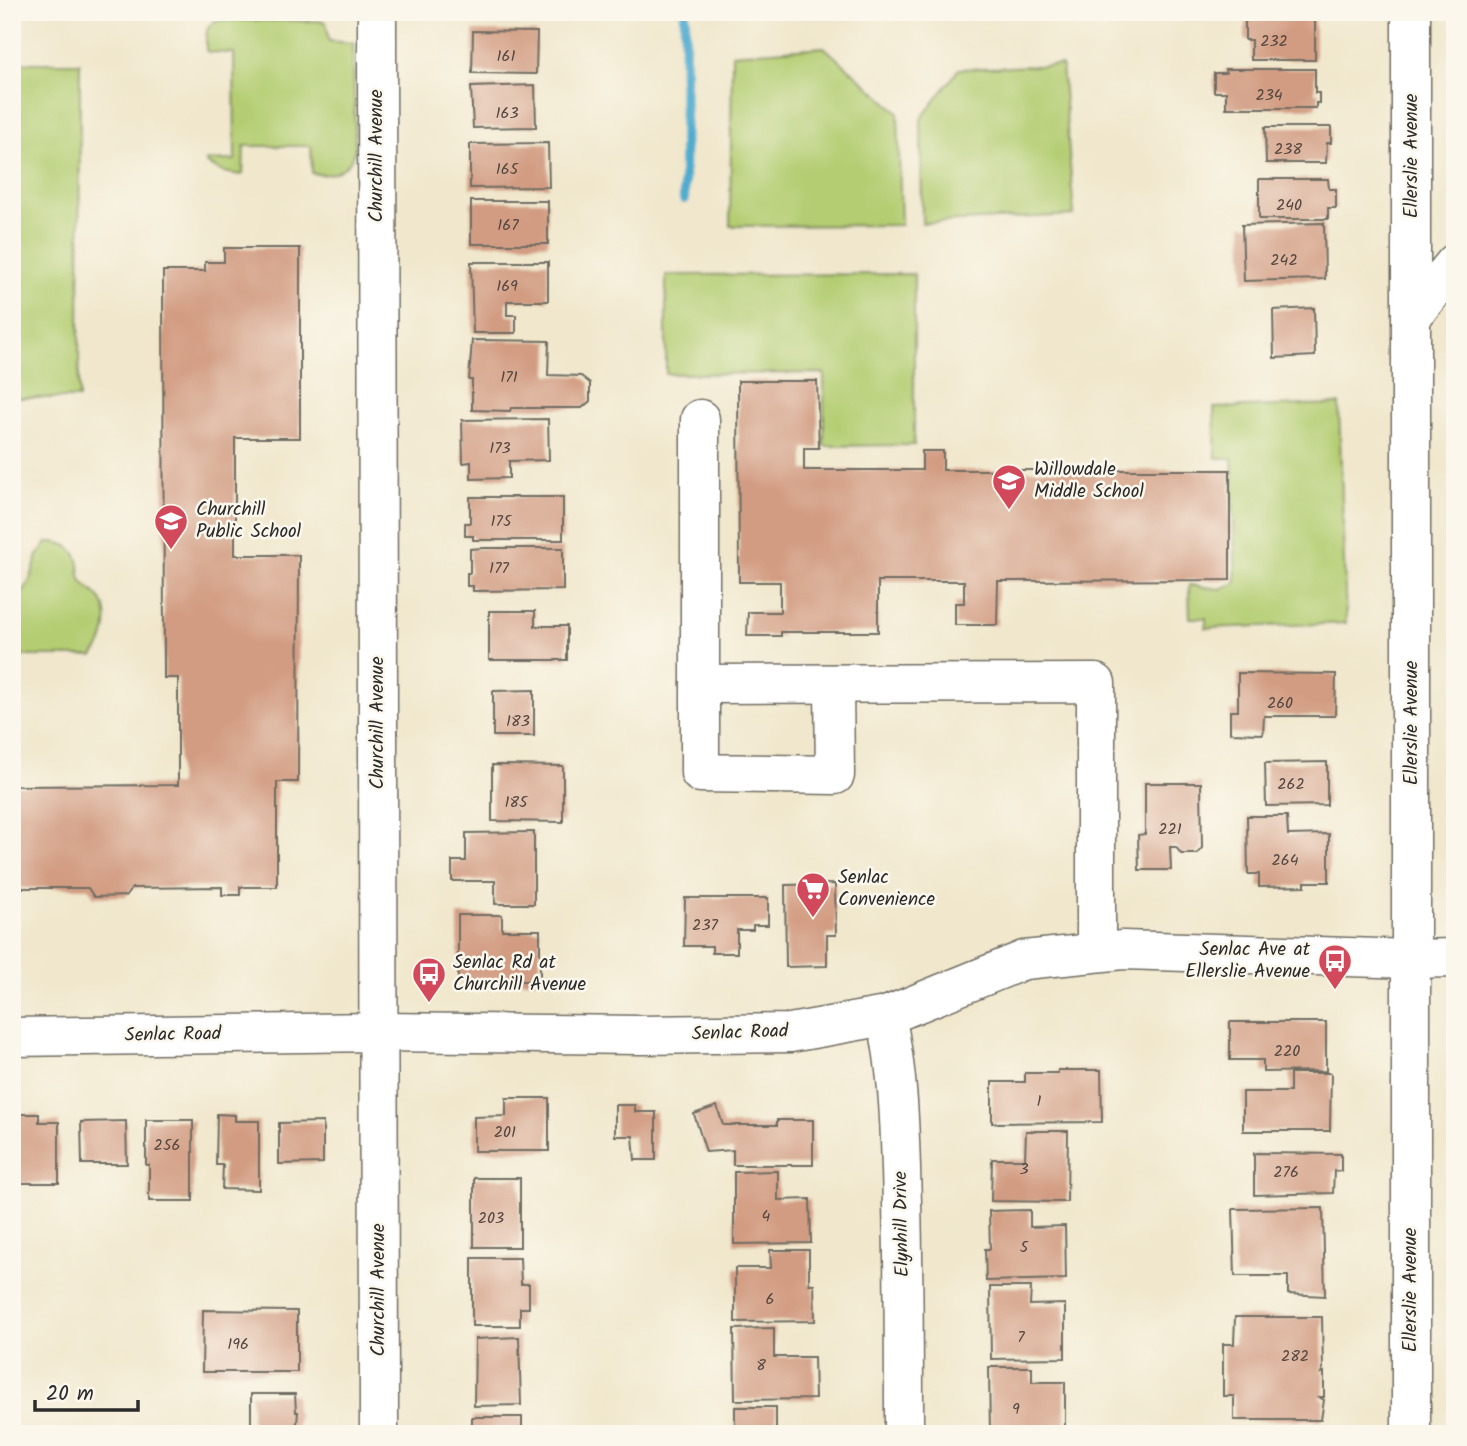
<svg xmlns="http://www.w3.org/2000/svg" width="1467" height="1446" font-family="Kalam,sans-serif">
<rect width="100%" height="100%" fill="#fbf7ec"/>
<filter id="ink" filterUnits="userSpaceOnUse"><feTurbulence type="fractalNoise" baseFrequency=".0143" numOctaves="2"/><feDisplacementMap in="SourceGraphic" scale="14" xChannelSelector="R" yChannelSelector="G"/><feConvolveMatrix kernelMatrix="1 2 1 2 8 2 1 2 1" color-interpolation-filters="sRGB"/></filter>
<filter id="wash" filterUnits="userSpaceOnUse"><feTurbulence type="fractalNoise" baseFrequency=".00686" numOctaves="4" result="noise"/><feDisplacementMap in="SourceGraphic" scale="28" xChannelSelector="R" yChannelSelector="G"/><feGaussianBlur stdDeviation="1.57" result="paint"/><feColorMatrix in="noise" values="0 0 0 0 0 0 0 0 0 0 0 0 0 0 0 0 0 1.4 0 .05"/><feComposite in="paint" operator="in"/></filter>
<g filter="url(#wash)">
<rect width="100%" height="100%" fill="#f0e7cc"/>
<g fill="#b4cd72" stroke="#707c4e" stroke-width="2">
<path d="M219,20L318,21L326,22L329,41L353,43L355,148C351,169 333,178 312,173L311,146H244L243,174L241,175L223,172L206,163V161L235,160L234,53L208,52L206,50C206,37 204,24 219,20Z"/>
<path d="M824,47L898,112L901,225L730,226L732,54Z"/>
<path d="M12,63H80L79,398H12Z"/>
<path d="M1062,65L1074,215L922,223L921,119L959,69Z"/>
<path d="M914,274V445L824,446V373L666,374V275Z"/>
<path d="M1339,404L1346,623L1206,628V618H1190L1189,585L1220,589L1236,583L1232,458H1216L1214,408Z"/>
<path d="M48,542C64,542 77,548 79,565C80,571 79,576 82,581C88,588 96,593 101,600C112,615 105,644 93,656H23C8,650 9,619 14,605C18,597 25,590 29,582C36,567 35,553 48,542Z"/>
</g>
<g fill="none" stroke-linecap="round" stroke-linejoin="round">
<path stroke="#50accf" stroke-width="10" d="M684,199L685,12"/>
</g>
<g id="blocks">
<g fill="#d29c82">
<path d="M475,12H575V16L475,15Z"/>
<path d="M1245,12H1320V17H1315V60H1251V40H1245Z"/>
<path d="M473,31L537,32L536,74L472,73Z"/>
<path d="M1225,69H1315V93H1319V103H1316V108H1226V92H1214V73H1226Z"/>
<path d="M535,85L536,127L473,128L471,87Z"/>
<path d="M1265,127H1331V143H1327L1326,163H1266Z"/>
<path d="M548,143L549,187L470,188V144Z"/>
<path d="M1259,179H1328L1329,189H1336V208H1328V219H1259Z"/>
<rect x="471" y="201" width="77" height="43"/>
<path d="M1324,223L1325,279L1244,281L1242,225Z"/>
<path d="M224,248H300V438H235V555H299L298,782H277V887H240V895H222V887L132,888L126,896L94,897L88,888H12V786L178,785V678H164L163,271H205V262H224Z"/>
<path d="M471,262H548V301H507V315H516V333H473Z"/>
<path d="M1314,308L1315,356L1274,358L1273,310Z"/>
<path d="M472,340L549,341L548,375L581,376L590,383V401L582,408H511L510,411L472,410V380H469Z"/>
<path d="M738,381H817L819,448H804V470H922V451H943V470H1230V580L998,581L997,625H955V603H964V581H878V632H781V636H747L748,612H780V582H739Z"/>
<path d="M548,419L549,460L509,461V478L471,479V462L463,463L462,420Z"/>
<path d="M470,497H563V540H473V536H465V523H470Z"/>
<path d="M483,548H563V590L473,591V586H467V573H470V549Z"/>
<path d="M489,611H535V626H567V660H489Z"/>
<path d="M1238,673L1336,674L1335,716H1264L1263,734L1230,733V711H1238Z"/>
<path d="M534,690V736H493V691Z"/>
<path d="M1327,762V805L1266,806L1265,763Z"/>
<path d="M492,765L563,766V822L492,821Z"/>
<path d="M1145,783H1201L1202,848L1197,854H1181L1176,847H1170L1171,870H1139L1138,835L1145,834Z"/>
<path d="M1247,816H1287L1288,835L1329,834V882H1305V886L1259,887V874H1248Z"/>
<path d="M534,832V904H495V881H452V861H466V833Z"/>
<path d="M835,884L836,935H827V966L786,967L785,885Z"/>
<path d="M685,898H768V925H753V930H737V953H712V946H684Z"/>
<path d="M458,915H502V930H540V981H458Z"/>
<path d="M1230,1022H1326V1071L1263,1072V1060H1230Z"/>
<path d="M1058,1070H1101L1102,1122L992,1123V1082H1025V1073H1058Z"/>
<path d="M1290,1073H1331L1330,1131H1243V1092H1290Z"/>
<path d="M506,1098H549V1151H474V1117L506,1116Z"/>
<path d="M615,1105H635V1112H656V1160H635L633,1136H615Z"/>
<path d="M717,1106L723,1125H777V1120H813V1165H733V1150L706,1152L694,1114Z"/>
<path d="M19,1114H39V1122H59V1183H16L17,1165H14V1121H19Z"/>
<path d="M217,1114L235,1115V1121H259V1190L222,1189L223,1165H216Z"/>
<path d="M146,1120H193V1201H149V1165H146Z"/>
<path d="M126,1121L127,1164H82L81,1122Z"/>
<path d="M323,1122V1163L279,1164V1123Z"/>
<path d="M1026,1131H1068L1067,1202L991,1201L992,1159H1025Z"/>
<path d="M1254,1153L1341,1154V1171H1334L1333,1193L1254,1195Z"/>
<path d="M778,1171V1200L810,1199L811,1243L734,1244V1172Z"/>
<rect x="474" y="1178" width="46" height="69"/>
<path d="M1323,1208L1325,1296L1288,1294V1276H1235L1233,1209Z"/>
<path d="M1030,1210V1227L1065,1226L1066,1279L986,1281L985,1249H990L989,1211Z"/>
<path d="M770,1250H809V1284H814L815,1321L735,1322V1268H771Z"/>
<path d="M472,1258H520L521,1284H529V1308H520V1326H472Z"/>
<path d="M990,1287H1031L1030,1305L1065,1304V1358L991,1359Z"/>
<path d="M203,1310L297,1311V1372H202Z"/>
<path d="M1235,1317H1322L1323,1368L1321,1373L1324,1372V1397H1319L1324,1400L1321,1420H1234V1396H1223V1344H1234Z"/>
<path d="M774,1328V1357H814L815,1399L735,1400L734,1329Z"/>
<path d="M519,1337L521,1405L474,1406L475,1339Z"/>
<path d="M989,1367H1032V1382H1065V1434H990Z"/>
<path d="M251,1394H295L296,1412H298L296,1434H238V1428L251,1427Z"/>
<rect x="735" y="1407" width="41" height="27"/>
<rect x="472" y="1417" width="50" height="17"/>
</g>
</g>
</g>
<g filter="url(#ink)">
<use href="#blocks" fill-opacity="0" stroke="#706d63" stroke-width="2"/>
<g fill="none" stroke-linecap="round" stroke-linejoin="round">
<g stroke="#706d63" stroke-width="41">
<g id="minor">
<path d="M377,12L379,1434"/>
<path d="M1411,12V1434"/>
<path d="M1412,316L1455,263"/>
<path d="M700,419V773L835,775L834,684"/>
<path d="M700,684L1096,683V952"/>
<path d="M886,1016C900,1078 900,1140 902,1203C904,1280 904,1357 904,1434"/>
<path d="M12,1037L379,1032L641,1035L790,1033L886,1016L1024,960L1123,950L1411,959L1455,958"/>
</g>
</g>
<use href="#minor" stroke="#fff" stroke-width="38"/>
</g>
</g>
<defs>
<g id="school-pin" transform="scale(1.75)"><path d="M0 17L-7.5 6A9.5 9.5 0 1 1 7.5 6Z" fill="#d1495b" stroke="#fbf7ec"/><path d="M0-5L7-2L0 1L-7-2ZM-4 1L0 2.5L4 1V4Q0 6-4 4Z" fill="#fff"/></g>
<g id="supermarket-pin" transform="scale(1.75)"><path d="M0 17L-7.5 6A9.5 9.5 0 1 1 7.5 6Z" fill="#d1495b" stroke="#fbf7ec"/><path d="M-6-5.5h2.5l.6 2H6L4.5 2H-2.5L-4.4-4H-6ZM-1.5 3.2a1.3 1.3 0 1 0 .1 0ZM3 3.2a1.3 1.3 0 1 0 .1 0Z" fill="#fff"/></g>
<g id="bus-pin" transform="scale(1.75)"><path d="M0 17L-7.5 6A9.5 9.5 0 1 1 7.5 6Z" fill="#d1495b" stroke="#fbf7ec"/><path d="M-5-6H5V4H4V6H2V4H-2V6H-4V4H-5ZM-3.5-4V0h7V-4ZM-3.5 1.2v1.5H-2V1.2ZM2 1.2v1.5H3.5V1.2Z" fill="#fff"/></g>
</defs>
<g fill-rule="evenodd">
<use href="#school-pin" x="1009" y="481"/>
<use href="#school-pin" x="171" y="521"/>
<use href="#supermarket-pin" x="813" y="889"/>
<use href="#bus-pin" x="1335" y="961"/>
<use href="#bus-pin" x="429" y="974"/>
</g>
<g text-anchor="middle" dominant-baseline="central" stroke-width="5" stroke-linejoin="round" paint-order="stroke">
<g font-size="16" fill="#554741">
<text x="1274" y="41">232</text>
<text x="506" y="56">161</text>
<text x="1269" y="95">234</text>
<text x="507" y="113">163</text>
<text x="1288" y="149">238</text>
<text x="507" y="169">165</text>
<text x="1289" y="205">240</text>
<text x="508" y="225">167</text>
<text x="1284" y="260">242</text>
<text x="507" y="286">169</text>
<text x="509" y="377">171</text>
<text x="500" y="448">173</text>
<text x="501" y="521">175</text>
<text x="499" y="568">177</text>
<text x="1280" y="703">260</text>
<text x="518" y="721">183</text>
<text x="1291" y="784">262</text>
<text x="516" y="802">185</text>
<text x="1170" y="829">221</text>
<text x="1285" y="860">264</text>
<text x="705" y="925">237</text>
<text x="1287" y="1051">220</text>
<text x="1039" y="1101">1</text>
<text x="505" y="1132">201</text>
<text x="167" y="1145">256</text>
<text x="1024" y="1169">3</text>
<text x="1286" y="1172">276</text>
<text x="766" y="1216">4</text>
<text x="491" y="1218">203</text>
<text x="1024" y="1247">5</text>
<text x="770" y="1299">6</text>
<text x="1021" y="1337">7</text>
<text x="238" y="1344">196</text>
<text x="1295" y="1356">282</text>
<text x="761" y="1365">8</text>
<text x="1016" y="1409">9</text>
</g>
<g font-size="19" fill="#2b2b2b" stroke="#fbf7ec">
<text transform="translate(377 156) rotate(-90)">Churchill Avenue</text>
<text transform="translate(1412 156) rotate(-90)">Ellerslie Avenue</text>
<text transform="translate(378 723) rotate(-90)">Churchill Avenue</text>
<text transform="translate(1412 723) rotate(-90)">Ellerslie Avenue</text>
<text transform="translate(740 1033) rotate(-2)">Senlac Road</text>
<text transform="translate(173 1035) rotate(-1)">Senlac Road</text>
<text transform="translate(902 1224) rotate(-91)">Elynhill Drive</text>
<text transform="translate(379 1290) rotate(-90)">Churchill Avenue</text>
<text transform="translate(1411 1290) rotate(-90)">Ellerslie Avenue</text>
</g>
<g font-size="19" fill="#2b2b2b" stroke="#fbf7ec" text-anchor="start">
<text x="1034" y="470">Willowdale<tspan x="1034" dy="22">Middle School</tspan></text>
<text x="196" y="510">Churchill<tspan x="196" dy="22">Public School</tspan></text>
<text x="838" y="878">Senlac<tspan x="838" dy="22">Convenience</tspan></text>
<text x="1310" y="950" text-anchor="end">Senlac Ave at<tspan x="1310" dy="22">Ellerslie Avenue</tspan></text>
<text x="453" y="963">Senlac Rd at<tspan x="453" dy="22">Churchill Avenue</tspan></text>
</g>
</g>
<rect width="1467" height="1446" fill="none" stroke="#fbf7ec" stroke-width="42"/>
<path d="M35 1400v10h103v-10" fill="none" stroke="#2b2b2b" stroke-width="3.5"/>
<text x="46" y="1400" font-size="21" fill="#2b2b2b" stroke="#fbf7ec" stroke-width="5" paint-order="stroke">20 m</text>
</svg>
